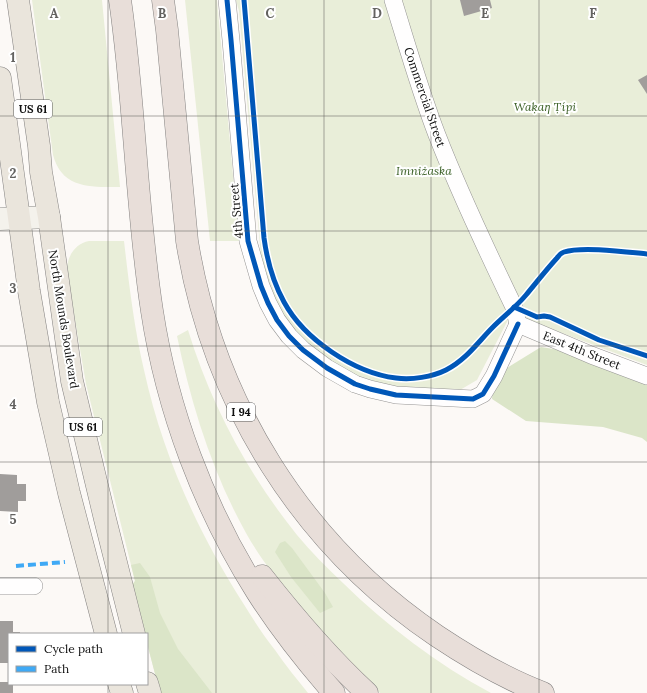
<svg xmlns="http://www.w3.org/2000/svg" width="647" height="693" font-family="Lora,serif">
<rect width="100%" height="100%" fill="#fcf9f6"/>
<g fill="#e9eed9">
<path d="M32,0H102L120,187C91,187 62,189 53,155Z"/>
<path d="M185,0H217L239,241H210Z"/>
<path d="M236,0H647V365L546,327L509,318L477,380L460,390L391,387L342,370L311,348L283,319L262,268L239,11Z"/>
<path d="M89,241H124C129,284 134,327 144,370C162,453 197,531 243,603C253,619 263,635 275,650C285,665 297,679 308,693H160L147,643V634H145L132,585L135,581L86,384L67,273C66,258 74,244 89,241Z"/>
<path d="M188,330C211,405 248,474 297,535C311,552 327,568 343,583C387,626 437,664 491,693H380C351,666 325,637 300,606C280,583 261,560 246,533C212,472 191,404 177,336Z"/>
</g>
<g fill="#dbe5c8">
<path d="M541,347L591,355L647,376V442L642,438L603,427L526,421L492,399L494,376Z"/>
<path d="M285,541L292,548L325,593L333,607L320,613L291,577L275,552L280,543Z"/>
<path d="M140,563L150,577L160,613L178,649L212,693H160L147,643V634H145L132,585L135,581L131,565Z"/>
</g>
<g fill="#a09d9b">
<path d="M460,0H490L492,8L464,16Z"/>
<path d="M647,75V94L638,80Z"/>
<path d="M0,474L17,475V484H26V501H18V512L0,511Z"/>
<path d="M0,621H13V632H20V634H9V663H0Z"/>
<path d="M0,682H9V684H13V693H0Z"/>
</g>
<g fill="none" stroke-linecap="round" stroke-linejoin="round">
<g stroke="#969594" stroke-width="18">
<g id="street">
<path d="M227,0L231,40L248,241L261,286L268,303L277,320L289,336L303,350L327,368L355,384L370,389L396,395L473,399L483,394L494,376L518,324"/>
<path d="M393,0C407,45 420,91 437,135C460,194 487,251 514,307L518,324"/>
<path d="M518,324L591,355L647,376"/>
<path d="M0,586H34"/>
</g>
</g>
<g stroke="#8d8c8a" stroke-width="23">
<path id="secondary" d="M0,219L49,217"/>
</g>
<g stroke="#848281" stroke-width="23">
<g id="primary">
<path d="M18,0L39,146L41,172L49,217L72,381L105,519L134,634"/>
<path d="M0,78L29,291L48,402L69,493L106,634"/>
<path d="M147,683L150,693"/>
<path d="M119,684L122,693"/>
</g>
</g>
<g stroke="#848281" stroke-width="23">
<g id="highway">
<path d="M120,0C135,103 136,208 152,311C167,410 204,508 257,592C280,628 306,661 334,693"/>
<path d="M163,0L167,30L187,241C213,402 301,544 437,636C470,658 506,679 543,693"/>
<path d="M262,576C295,618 328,657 367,693"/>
</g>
</g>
<use href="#street" stroke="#fffefe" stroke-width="17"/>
<use href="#secondary" stroke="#f4f2ec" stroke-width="22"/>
<use href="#primary" stroke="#eae5dc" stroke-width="22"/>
<use href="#highway" stroke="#e8ded9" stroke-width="22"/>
<path stroke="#3fa9f5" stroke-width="4" stroke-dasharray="8 4" stroke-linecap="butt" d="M16,566L65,562"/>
<g stroke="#fff" stroke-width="8">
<g id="cycleway">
<path d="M227,0L231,40L248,241L261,286L268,303L277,320L289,336L303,350L327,368L355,384L370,389L396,395L473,399L483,394L494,376L518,324"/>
<path d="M244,0L264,238C267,260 273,282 284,302C304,339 354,373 396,378C412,380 432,377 446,370C466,360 478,342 493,327C504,316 516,307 526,295C536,283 546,270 557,258C559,255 561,253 564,252C582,246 627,252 647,254"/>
<path d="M514,307L537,317L544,316L550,317L599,340L647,356"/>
</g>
</g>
<use href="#cycleway" stroke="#0057b8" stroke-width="5"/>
</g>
<path fill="none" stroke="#636260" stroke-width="1" stroke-opacity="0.55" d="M108,0V634M216,0V693M324,0V693M431,0V693M539,0V693M0,116H647M0,231H647M0,346H647M0,462H647M0,578H647M108,684V693"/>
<g text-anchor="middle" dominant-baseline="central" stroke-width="4" stroke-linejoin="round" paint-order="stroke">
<g fill="#fff" stroke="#585858" stroke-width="1">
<rect x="14" y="100" width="38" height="18" rx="3"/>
<rect x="227" y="403" width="28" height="18" rx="3"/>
<rect x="64" y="418" width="38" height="18" rx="3"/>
</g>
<g font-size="11" font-weight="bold" fill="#101010">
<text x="33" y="109">US 61</text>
<text x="241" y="412">I 94</text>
<text x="83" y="427">US 61</text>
</g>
<g font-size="12" fill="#101010" stroke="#fff">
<text transform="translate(425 97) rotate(71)">Commercial Street</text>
<text transform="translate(236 211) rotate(-95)">4th Street</text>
<text transform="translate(64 319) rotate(81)">North Mounds Boulevard</text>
<text transform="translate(582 350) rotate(22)">East 4th Street</text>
</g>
<g font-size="12" font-style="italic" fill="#3c6127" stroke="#fff">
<text x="545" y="106">Waḳaƞ Ṭípi</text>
<text x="424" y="170">Imniżaska</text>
</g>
</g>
<g font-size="13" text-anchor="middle" font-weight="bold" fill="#636260" stroke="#fff" stroke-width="4" stroke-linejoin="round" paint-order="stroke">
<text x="54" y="18">A</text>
<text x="162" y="18">B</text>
<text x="270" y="18">C</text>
<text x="377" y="18">D</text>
<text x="485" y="18">E</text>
<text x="593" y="18">F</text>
<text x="13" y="62">1</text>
<text x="13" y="178">2</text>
<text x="13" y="293">3</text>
<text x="13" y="409">4</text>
<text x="13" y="524">5</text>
</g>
<rect x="8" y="633" width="140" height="52" fill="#ffffff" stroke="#9f9f9f"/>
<rect x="16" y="646" width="20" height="6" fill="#0057b8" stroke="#9f9f9f"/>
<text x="44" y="653" font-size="12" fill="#101010">Cycle path</text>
<rect x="16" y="666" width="20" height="6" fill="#3fa9f5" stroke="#9f9f9f"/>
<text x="44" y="673" font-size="12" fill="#101010">Path</text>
</svg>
